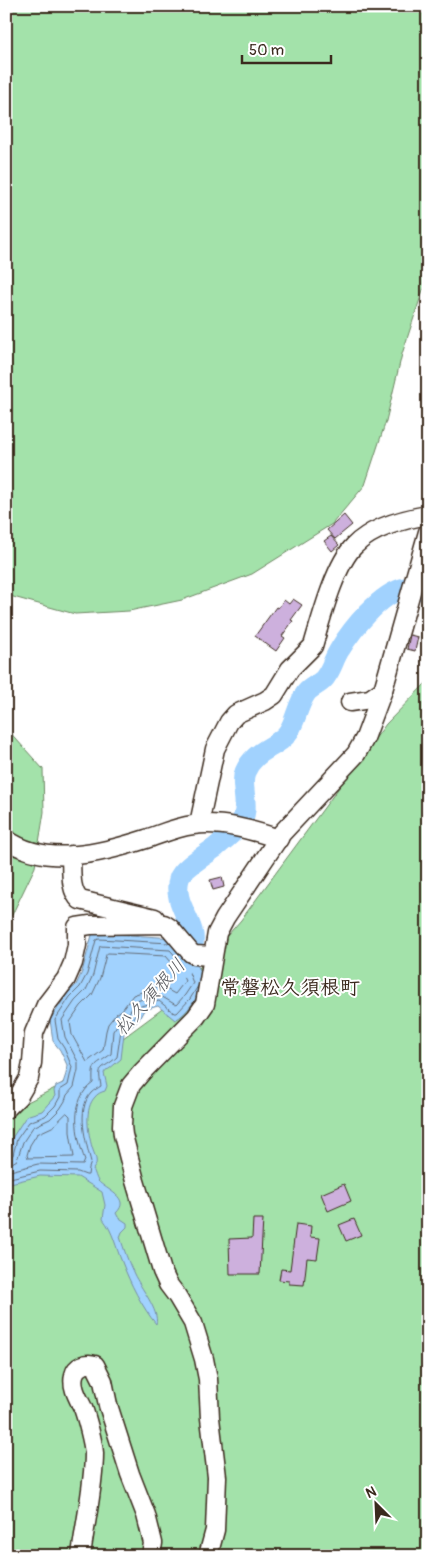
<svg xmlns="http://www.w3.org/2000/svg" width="434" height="1562" font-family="Pangolin,'Klee One',sans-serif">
<rect width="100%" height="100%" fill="#fff"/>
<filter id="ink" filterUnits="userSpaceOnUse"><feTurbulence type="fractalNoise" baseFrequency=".02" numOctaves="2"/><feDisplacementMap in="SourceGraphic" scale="10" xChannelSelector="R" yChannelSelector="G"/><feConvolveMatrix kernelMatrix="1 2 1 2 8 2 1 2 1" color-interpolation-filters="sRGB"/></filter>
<g filter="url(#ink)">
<g fill="#a3e2aa" stroke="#6f8664">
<path d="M6,6H428V285L423,290L402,354L386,421L365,485L332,524L252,574L182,600L129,611L75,614L6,595Z"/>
<path d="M428,681V1556H6V1113L57,1087L165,1007L241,920L386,724Z"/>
<path d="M6,728L43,769L44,812L35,867L12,915L6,922Z"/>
</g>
<path fill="#a1d2fe" stroke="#788fa4" d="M98,933L175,938C188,953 201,965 205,984C197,996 188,1014 175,1020L158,1006L144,1010L138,1021L124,1033L121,1059L109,1069L106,1070L104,1073L107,1086L105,1091C101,1092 97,1094 95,1097C84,1108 88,1133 92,1147C94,1155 100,1162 93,1169C95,1173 96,1178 98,1181C106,1190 132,1198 116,1213L118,1217L127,1223V1227L122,1232L120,1237C124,1249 128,1262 134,1274C140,1287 160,1311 156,1324C142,1307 130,1283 122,1262C116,1248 113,1231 103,1219L105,1205L102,1192L78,1177L40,1176L6,1184V1156L12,1138L25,1118L29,1115L42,1111L55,1096L54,1091L56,1086L63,1083L66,1074L67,1065L60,1050L53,1041L50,1020L67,994L76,985L82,972L92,935Z"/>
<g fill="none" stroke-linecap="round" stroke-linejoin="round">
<g stroke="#646d78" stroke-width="1">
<path d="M108,953L166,956L182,975L185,981L175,994L164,988L156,987L133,995L122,1010L116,1014L108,1024L106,1031L103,1050L87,1062L72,1035L70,1022L81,1006L92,995L100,978L106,955Z"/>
<path d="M67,1113L70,1116V1132L74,1157L28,1158L27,1155L30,1145L37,1134L52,1127Z"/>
<path d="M6,1157H10L13,1155L17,1139L29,1122L45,1116L55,1106L60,1097V1090L68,1085L72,1067L64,1048L58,1039L55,1020L70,997L80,987L87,974L96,940L99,939L169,943"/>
<path d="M6,1164L12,1163L17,1160L23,1142L33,1127L50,1119L60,1109L65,1101L67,1095L74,1087L78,1070V1062L65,1037L62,1020L75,1001L86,990L93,975L100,946L170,950L188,970L193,983L185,995L176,1005L159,995H154L137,1001L128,1014L120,1021L113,1031L111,1054C96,1066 92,1061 93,1083C69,1099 76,1137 85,1160L83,1165L38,1164L6,1172"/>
<path d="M6,1179L40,1171L78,1172L86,1175H88L89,1168L91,1162C86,1142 76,1110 91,1093C94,1090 98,1088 101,1086C97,1063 102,1071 117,1057L121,1030L133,1018L141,1006L159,1001L174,1013H177L190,999L198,986"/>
</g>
<path stroke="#a1d2fe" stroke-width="21" d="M180,967C185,960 191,953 193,944C197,924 172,904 179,879C182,868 207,854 216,847C223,841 232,834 238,827C253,809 239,787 245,772C255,748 279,748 289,731C296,720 298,704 306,693C311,686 322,684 326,676C332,668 334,658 340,649C352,629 381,593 405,588C412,587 421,590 428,591"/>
</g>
<g fill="#cdb0dd" stroke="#3b2a1e">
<path d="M344,515L352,525L335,539L327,530Z"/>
<path d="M331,536L339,545L332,551L324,541Z"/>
<path d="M293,599L302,605L291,620L293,621L282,636L285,638L276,651L255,636L276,607L278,608L284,600L289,604Z"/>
<path d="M410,635L418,637L415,651L407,649Z"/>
<path d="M222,877L224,887L213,890L210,880Z"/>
<path d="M344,1184L351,1201L328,1211L321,1194Z"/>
<path d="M253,1219H263L260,1274H230L229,1239L252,1238Z"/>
<path d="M354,1219L361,1235L346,1241L339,1225Z"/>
<path d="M296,1224L311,1226L310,1237L320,1238L317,1259L307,1258L304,1285L289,1284V1281L279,1280L281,1269L290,1270Z"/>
</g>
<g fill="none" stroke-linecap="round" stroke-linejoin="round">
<g stroke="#3b2a1e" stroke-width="21">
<g id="minor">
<path d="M350,702L370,699L383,690"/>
<path d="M199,824L215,749L229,722L236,714L265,701L274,695L290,669L313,646C321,619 335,565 354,546C371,528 404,519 428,515"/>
<path d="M6,839C46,868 103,853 146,839C161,834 177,827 193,825C221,821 252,830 279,839"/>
<path d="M71,855C72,869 69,890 80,900L155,918"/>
<path d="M6,1109L18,1097L29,1078L32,1063L34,1033L46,1005L66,979L73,963L77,945V927L90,925L164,924L170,928L191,953L195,955L212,956"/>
<path d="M81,1556C85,1522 94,1487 94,1453C93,1442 87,1419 83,1408C78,1398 71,1387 74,1375C76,1366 86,1362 95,1365L103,1381L108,1405L130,1474L146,1515L153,1543L151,1556"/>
<path d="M208,1556L215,1530L217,1477L210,1418L208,1379L204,1359L193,1323L177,1296L168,1284L162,1271L135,1181L123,1135L122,1126L123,1106L131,1085L142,1072L196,1017L205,1004L217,933L225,918L282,833L356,754L365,738L383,690L428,532"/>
</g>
</g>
<use href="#minor" stroke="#fff" stroke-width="18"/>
</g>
</g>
<g text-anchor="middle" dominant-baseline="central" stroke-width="4" stroke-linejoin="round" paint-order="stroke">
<g font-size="19" font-style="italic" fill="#5a5c61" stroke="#fff">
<text transform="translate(150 997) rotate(-48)">松久須根川</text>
</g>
<g font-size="20" font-weight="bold" fill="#3b2a1e" stroke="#fff">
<text x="290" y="987">常磐松久須根町</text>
</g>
</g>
<rect width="434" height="1562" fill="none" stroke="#fff" stroke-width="25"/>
<rect x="12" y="12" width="409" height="1537" fill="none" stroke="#3b2a1e" stroke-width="2" filter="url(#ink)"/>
<g transform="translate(376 1504) rotate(336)" stroke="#ffffff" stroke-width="4" paint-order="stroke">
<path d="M0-4L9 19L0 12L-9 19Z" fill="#3b2a1e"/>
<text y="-8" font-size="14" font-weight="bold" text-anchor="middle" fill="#3b2a1e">N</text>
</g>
<path d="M242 55v8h89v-8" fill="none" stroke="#3b2a1e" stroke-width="2.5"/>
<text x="249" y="55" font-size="15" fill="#3b2a1e" stroke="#ffffff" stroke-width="4" paint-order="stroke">50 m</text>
</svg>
